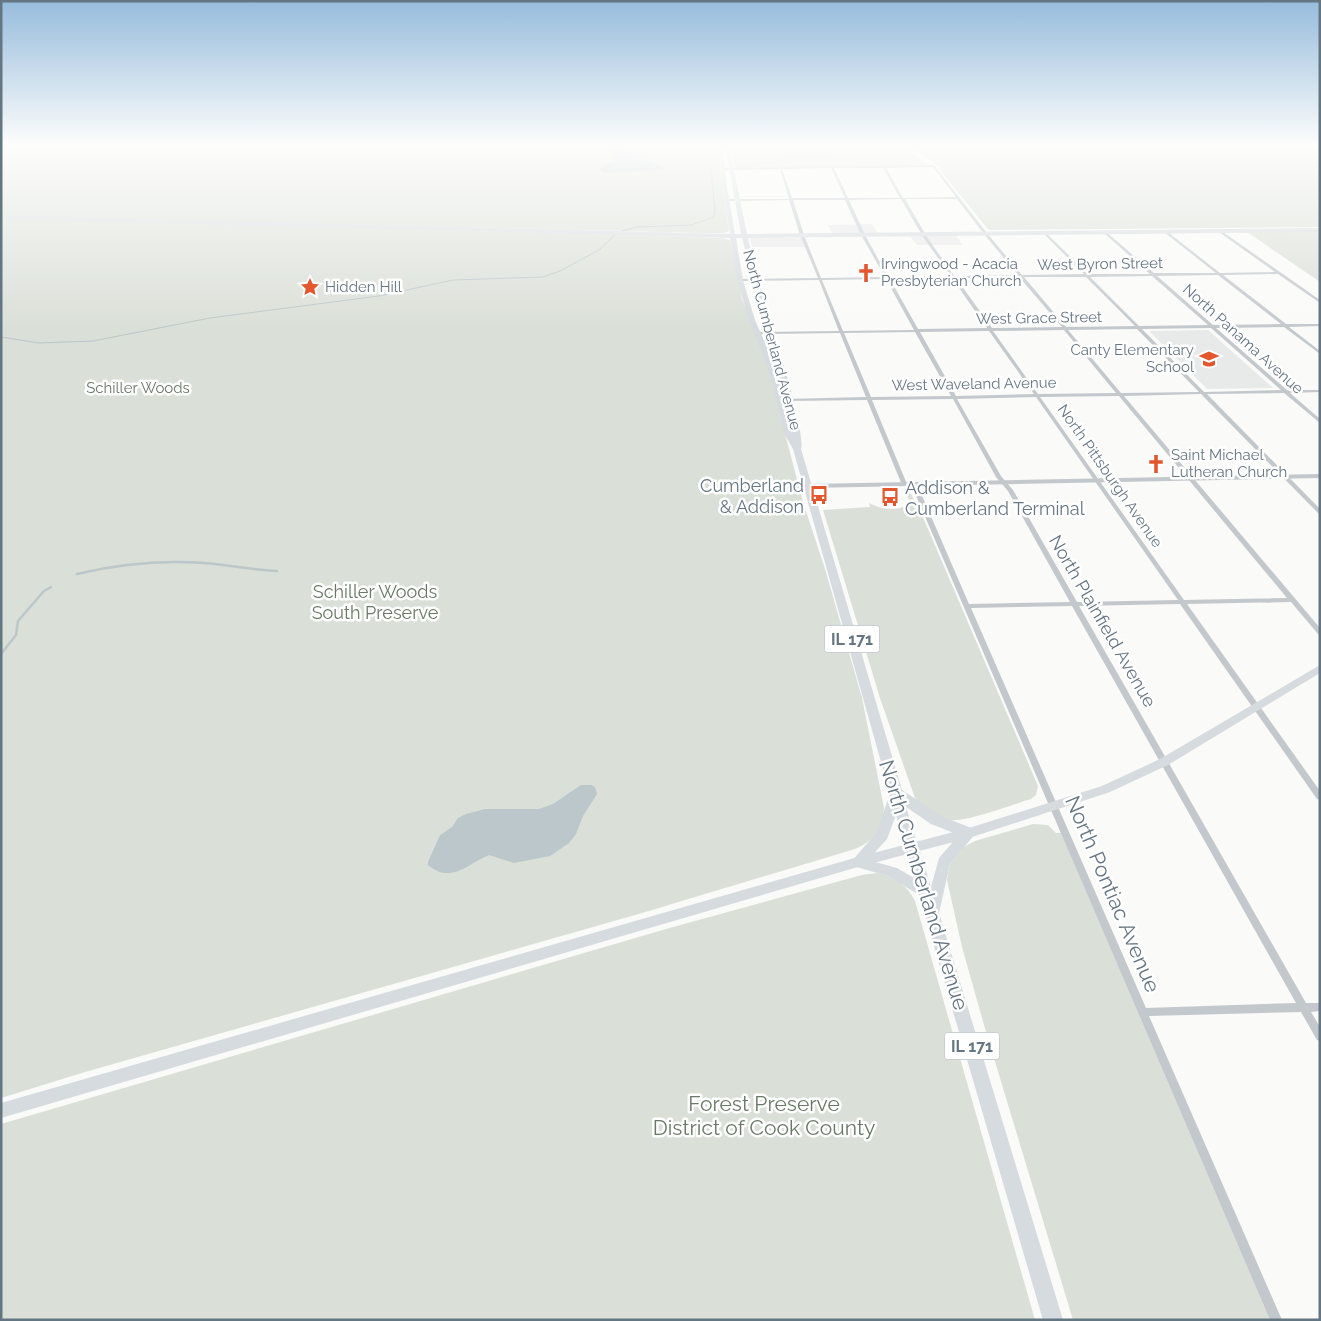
<svg xmlns="http://www.w3.org/2000/svg" width="1321" height="1321" font-family="Raleway,sans-serif">
<rect width="100%" height="100%" fill="#fafaf8"/>
<g fill="#e8e9e9">
<path d="M872,224L878,233H832L828,225Z"/>
<path d="M955,235L963,245H917L910,236Z"/>
<path d="M750,238H803L806,247H752Z"/>
<path d="M1208,330L1273,388L1207,389L1149,331Z"/>
</g>
<g fill="#dadfd7">
<path d="M1,144H719L721,174L729,231L723,233H706L1,216Z"/>
<path d="M729,144H900L930,166L735,168Z"/>
<path d="M907,144H1301L1320,154V227L990,230L987,228L943,174L940,167Z"/>
<path d="M1,218L722,238L730,240L742,299L763,350L803,502L825,569L862,698L884,808C882,829 874,841 855,849L642,913L85,1072L1,1098Z"/>
<path d="M1320,231V282L1247,232Z"/>
<path d="M904,489L909,491L919,508L1038,786L1036,795L1031,799C1014,804 966,822 951,820C939,819 922,808 915,798L880,698L823,510L870,507L869,503C879,509 902,513 910,502Z"/>
<path d="M1033,824L1048,825L1056,833H1061L1270,1320H1073L984,1025L962,947L947,880L950,864L964,847L975,841Z"/>
<path d="M877,873C894,876 907,885 915,901L1035,1320H1V1124L666,929L862,875Z"/>
</g>
<g fill="#bbc7cb">
<path d="M548,144H629V150L631,153L664,168L656,170L604,173L600,169L612,160L610,154C594,142 567,147 548,144Z"/>
<path d="M581,785H591L595,787L597,794L583,816L576,834L569,843L550,856L514,863L489,855C468,863 452,885 428,865V862L440,835L452,827L458,818L466,814L485,809H539L553,804Z"/>
</g>
<g fill="none" stroke-linecap="round" stroke-linejoin="round">
<g stroke="#bbc7cb" stroke-width="1">
<path d="M738,166L769,163L874,144"/>
<path d="M622,231L637,227L691,225L714,217L715,209L711,171L716,167"/>
<path d="M1,337L39,343L93,341L210,318L379,296L453,280L543,277L560,271L599,250L615,235"/>
</g>
<g stroke="#bbc7cb" stroke-width="2.5">
<path d="M77,574C119,564 161,560 204,563C228,565 252,570 277,571"/>
<path d="M1,654L16,635L18,621L44,591L51,587"/>
</g>
<g fill="#c3c8cc" fill-rule="evenodd">
<path d="M1304,144H1307L1320,151V153Z"/>
<path d="M934,165L986,232L1022,275L1084,274L1044,234L1045,232L1088,274H1150L1104,233L1105,231L1154,273H1216L1164,232L1165,230L1220,273L1275,272L1219,232L1220,230L1320,300V303L1278,274L1223,275L1286,324H1320V326L1289,327L1320,351V354L1284,327L1216,328L1287,390H1320V392L1290,393L1320,419V423L1284,393L1207,394L1320,509V514L1318,513L1201,394L1124,396L1320,628V635L1318,634L1291,602L1187,604L1320,791V800L1317,799L1180,604L1079,606L1306,1003H1320V1011L1311,1012L1320,1027V1041L1317,1040L1301,1012L1149,1016L1282,1320H1270L911,484L912,483H916L917,484L969,604L1070,602L1008,491L996,477L953,399L872,400L907,484L906,485H902L867,400L785,401L783,400L785,399L866,397L840,333L759,334L757,333L759,332L839,331L819,280L740,281L738,280L740,279L818,278L800,235L789,200L727,201L725,200L727,199H789L780,169L723,170L722,168ZM933,167L956,197L903,198L886,168ZM831,168L845,198H792L782,169ZM834,168H883L900,198H848ZM901,199L923,237L951,276L888,277L865,235L849,200ZM905,199H957L984,234L1018,275L954,276L927,237ZM793,200H845L861,235L885,277L821,278L804,235ZM1218,275L1281,324L1213,325L1157,276ZM1152,276L1208,325L1139,326L1090,277ZM1024,277H1086L1135,326L1066,327ZM952,278L987,328L918,329L890,279ZM956,278H1020L1062,327L992,328ZM886,279L914,330L843,331L822,280ZM1211,328L1281,390L1204,392L1142,329ZM1137,329L1199,392L1121,393L1068,330ZM1064,330L1116,393L1038,394L993,331ZM989,331L1034,394L956,396L920,332ZM915,332L951,396L871,397L844,333ZM1119,396L1287,598L1184,600L1040,397ZM1036,397L1178,600L1077,602L1013,490L1001,476L957,399ZM1072,606L1296,1003L1146,1008L971,608Z"/>
</g>
<path fill="#c3c8cc" fill-rule="evenodd" d="M1320,474V478L807,488L804,486L807,484Z"/>
<path fill="#d6dbdf" fill-rule="evenodd" d="M1320,665V673L1168,765L1110,792L969,838L858,867L1,1118V1103L858,857L969,828L1102,786L1160,759Z"/>
<path fill="#d6dbdf" fill-rule="evenodd" d="M719,144H723L726,181L735,234H741L726,151L728,150L730,151L747,234L1320,228V232L748,238C751,252 755,268 759,282C766,309 807,431 801,449L902,790L941,816L974,829L976,833L950,864L939,913L1063,1320H1043L919,895L888,876L853,866L851,862L876,833L890,794L793,449L785,435L766,363L749,320L737,280L730,238L1,219V215L730,234L722,181ZM736,238H742L794,436L774,363L755,320L743,280ZM906,807L931,824L959,835L939,858L931,887ZM896,815L914,878L897,868L868,860L887,839Z"/>
</g>
<linearGradient id="sky" x2="0" y2="1"><stop stop-color="#96bcdc"/><stop offset="0.44" stop-color="#fdfdfc"/><stop offset="1" stop-color="#fdfdfc" stop-opacity="0"/></linearGradient>
<rect width="1321" height="329" fill="url(#sky)"/>
<defs>
<g id="church-bare" transform="scale(1.5)"><path d="M-1.2-6h2.4v3.5h3.3v2.4h-3.3V6h-2.4V-.1h-3.3v-2.4h3.3Z" fill="#e4572e" stroke="#fff" stroke-width="2.5" paint-order="stroke"/></g>
<g id="sight-bare" transform="scale(1.5)"><path d="M0-6L1.8-2.2L6-1.7L2.9 1.2L3.7 5.4L0 3.3L-3.7 5.4L-2.9 1.2L-6-1.7L-1.8-2.2Z" fill="#e4572e" stroke="#fff" stroke-width="2.5" paint-order="stroke"/></g>
<g id="school-bare" transform="scale(1.5)"><path d="M0-5L7-2L0 1L-7-2ZM-4 1L0 2.5L4 1V4Q0 6-4 4Z" fill="#e4572e" stroke="#fff" stroke-width="2.5" paint-order="stroke"/></g>
<g id="bus-bare" transform="scale(1.5)"><path d="M-5-6H5V4H4V6H2V4H-2V6H-4V4H-5ZM-3.5-4V0h7V-4ZM-3.5 1.2v1.5H-2V1.2ZM2 1.2v1.5H3.5V1.2Z" fill="#e4572e" stroke="#fff" stroke-width="2.5" paint-order="stroke"/></g>
</defs>
<g fill-rule="evenodd">
<use href="#church-bare" x="866" y="273"/>
<use href="#sight-bare" x="310" y="287"/>
<use href="#school-bare" x="1209" y="359"/>
<use href="#church-bare" x="1156" y="464"/>
<use href="#bus-bare" x="819" y="495"/>
<use href="#bus-bare" x="890" y="497"/>
</g>
<g text-anchor="middle" dominant-baseline="central" stroke-width="5" stroke-linejoin="round" paint-order="stroke">
<g font-size="15" fill="#657683" stroke="#fff" text-anchor="start">
<text x="881" y="264">Irvingwood - Acacia<tspan x="881" dy="17">Presbyterian Church</tspan></text>
<text x="325" y="287">Hidden Hill</text>
<text x="1194" y="350" text-anchor="end">Canty Elementary<tspan x="1194" dy="17">School</tspan></text>
<text x="1171" y="455">Saint Michael<tspan x="1171" dy="17">Lutheran Church</tspan></text>
</g>
<g font-size="15" fill="#657683" stroke="#fff">
<text transform="translate(1100 264) rotate(-1)">West Byron Street</text>
<text transform="translate(1039 318) rotate(-1)">West Grace Street</text>
<text transform="translate(1243 339) rotate(42)">North Panama Avenue</text>
<text transform="translate(772 340) rotate(75)">North Cumberland Avenue</text>
<text transform="translate(974 384) rotate(-1)">West Waveland Avenue</text>
<text transform="translate(1110 476) rotate(55)">North Pittsburgh Avenue</text>
</g>
<g font-size="15" fill="#687a64" stroke="#fff">
<text x="138" y="388">Schiller Woods</text>
</g>
<g fill="#fff" stroke="#939fa8" stroke-width="1">
<rect x="824.5" y="625.5" width="55" height="27" rx="4"/>
<rect x="944.5" y="1032.5" width="55" height="27" rx="4"/>
</g>
<g font-size="16" font-weight="bold" fill="#657683">
<text x="852" y="639">IL 171</text>
<text x="972" y="1046">IL 171</text>
</g>
<g font-size="18" fill="#657683" stroke="#fff" text-anchor="end">
<text x="804" y="485">Cumberland<tspan x="804" dy="21">&amp; Addison</tspan></text>
<text x="905" y="487" text-anchor="start">Addison &amp;<tspan x="905" dy="21">Cumberland Terminal</tspan></text>
</g>
<g font-size="18" fill="#687a64" stroke="#fff">
<text x="375" y="591">Schiller Woods<tspan x="375" dy="21">South Preserve</tspan></text>
</g>
<g font-size="18" fill="#657683" stroke="#fff">
<text transform="translate(1103 621) rotate(60)">North Plainfield Avenue</text>
</g>
<g font-size="21" fill="#657683" stroke="#fff">
<text transform="translate(924 885) rotate(73)">North Cumberland Avenue</text>
<text transform="translate(1113 894) rotate(67)">North Pontiac Avenue</text>
</g>
<g font-size="21" fill="#687a64" stroke="#fff">
<text x="764" y="1103">Forest Preserve<tspan x="764" dy="24">District of Cook County</tspan></text>
</g>
</g>
<rect width="1321" height="1321" fill="none" stroke="#657683" stroke-width="5"/>
</svg>
